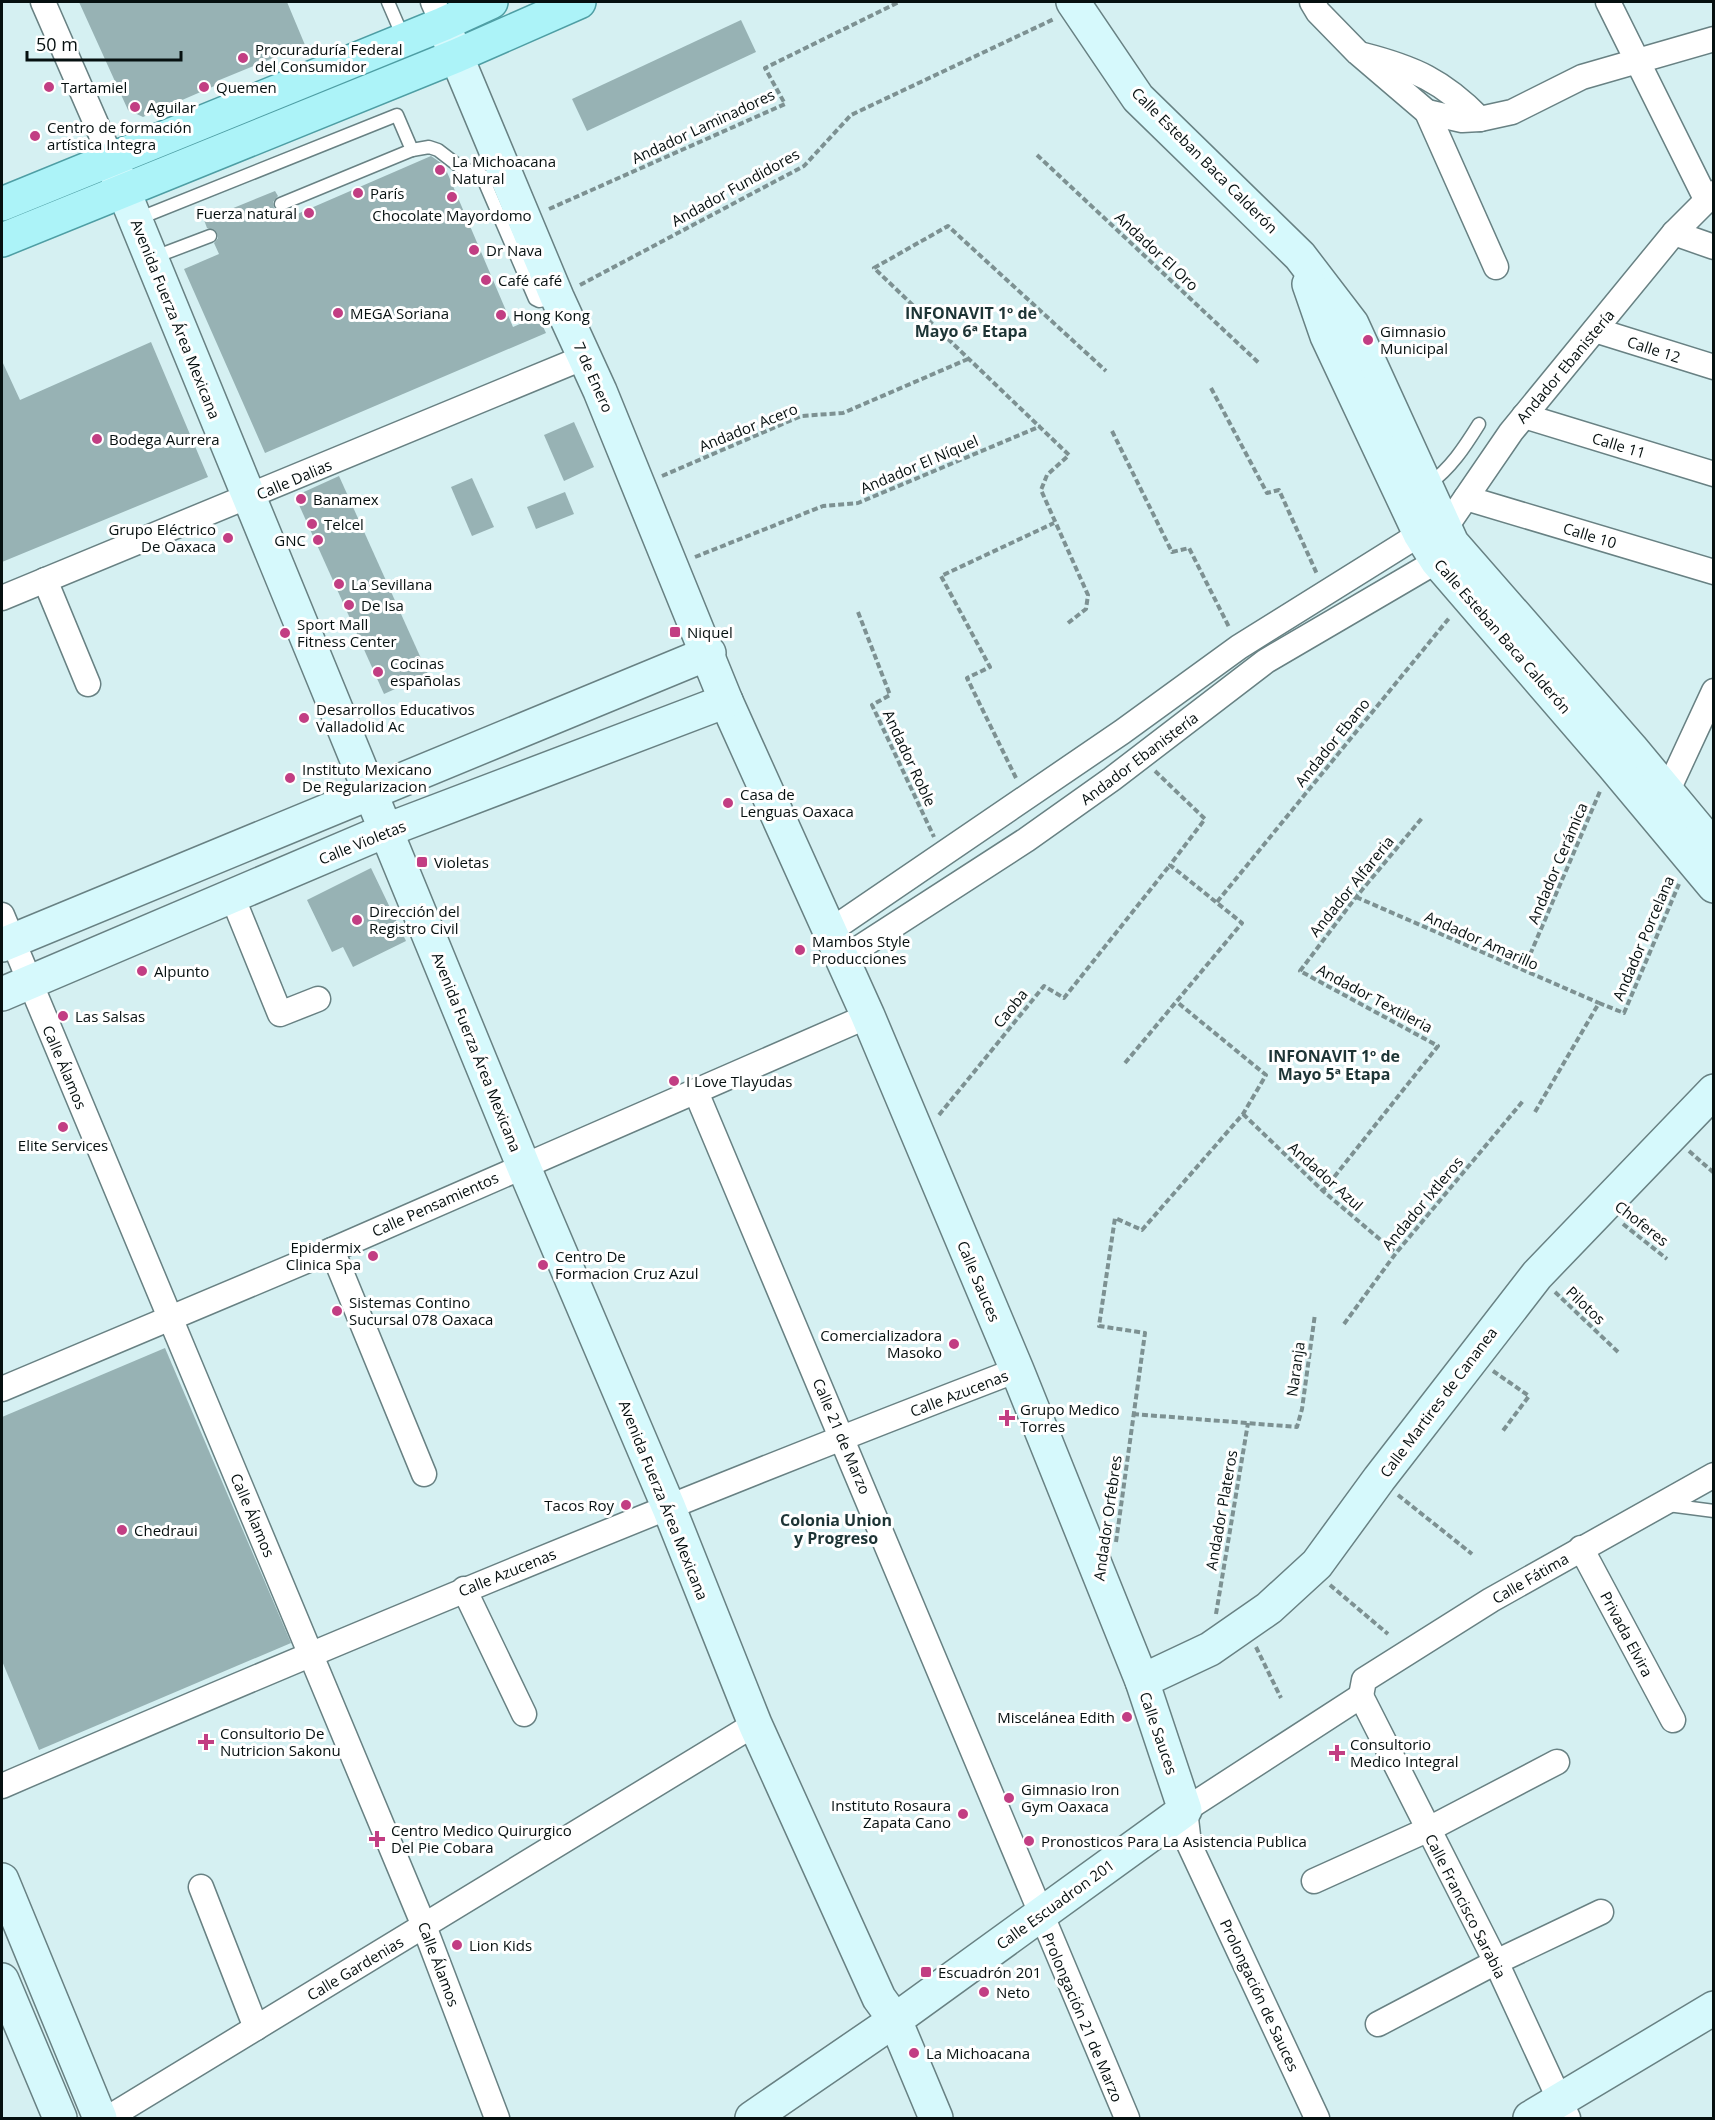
<svg xmlns="http://www.w3.org/2000/svg" width="1715" height="2120" font-family="'Open Sans',sans-serif">
<rect width="100%" height="100%" fill="#d5f0f2"/>
<g fill="#97b2b4">
<path d="M79,2H287L305,45L217,81L219,84L143,117L128,110Z"/>
<path d="M741,20L756,52L587,131L572,99Z"/>
<path d="M431,156L444,165L513,327L538,316L546,333L265,453L184,269L219,254L214,243L218,238L217,233L207,228L204,220L275,191L278,196L273,202L274,208L279,212L285,211L288,218Z"/>
<path d="M151,342L208,477L2,562V361L20,400Z"/>
<path d="M574,422L594,467L564,481L544,435Z"/>
<path d="M339,476L428,674L384,694L295,496Z"/>
<path d="M472,478L494,527L472,536L451,487Z"/>
<path d="M565,492L574,514L536,529L527,507Z"/>
<path d="M371,868L406,941L353,967L343,947L332,952L307,900Z"/>
<path d="M165,1348L291,1643L39,1750L2,1661V1417Z"/>
</g>
<g fill="none" stroke-linecap="round" stroke-linejoin="round">
<g stroke="#688183" stroke-width="15">
<g id="lane">
<path d="M388,2L404,39"/>
<path d="M412,150L429,147L438,150L460,167L489,178"/>
<path d="M482,176L535,299L539,301L555,298"/>
<path d="M135,220L397,115L412,150L281,204"/>
<path d="M152,258L210,236"/>
<path d="M1428,485C1451,468 1464,448 1479,424"/>
<path d="M1668,1505L1714,1511"/>
</g>
</g>
<g stroke="#688183" stroke-width="27">
<g id="street">
<path d="M43,2L112,160"/>
<path d="M433,2L443,24"/>
<path d="M1312,2L1318,12L1358,53L1427,112L1496,267"/>
<path d="M1608,2L1706,199"/>
<path d="M1363,55C1414,68 1443,81 1480,119"/>
<path d="M1427,112L1462,120L1480,119L1512,112L1582,77L1714,39"/>
<path d="M1674,233L1714,247"/>
<path d="M1595,330L1714,367"/>
<path d="M1524,416L1714,474"/>
<path d="M1466,498L1714,572"/>
<path d="M1437,540L1511,432L1674,233L1714,193"/>
<path d="M45,580L88,684"/>
<path d="M2,598L585,357"/>
<path d="M1662,803L1714,691"/>
<path d="M232,896L280,1014L318,999"/>
<path d="M2,915L424,1926L497,2118"/>
<path d="M830,931L1122,732L1239,647L1420,534"/>
<path d="M842,959L1026,840L1112,779L1266,661L1437,561"/>
<path d="M696,1092L1127,2118"/>
<path d="M332,1250L424,1474"/>
<path d="M2,1389L332,1250L868,1016"/>
<path d="M1581,1548L1673,1720"/>
<path d="M464,1589L524,1714"/>
<path d="M1361,1696L1496,1962L1568,2118"/>
<path d="M1361,1696L1364,1680L1491,1600L1714,1475"/>
<path d="M2,1786C338,1641 675,1501 1017,1370"/>
<path d="M1314,1881L1427,1830L1557,1762"/>
<path d="M201,1887L256,2028"/>
<path d="M1378,2024L1496,1962L1601,1912"/>
<path d="M108,2118L755,1724"/>
<path d="M1317,2118L1189,1844L1185,1810L1361,1696"/>
</g>
</g>
<g stroke="#688183" stroke-width="36">
<g id="secondary">
<path d="M1073,2L1138,98L1300,256L1352,324L1452,543L1631,748L1714,848"/>
<path d="M445,29L557,297L600,391L726,701L868,1016L1017,1370L1142,1681L1185,1810L895,2020L752,2118"/>
<path d="M113,165L523,1165L669,1508L755,1724L879,1998L895,2020L936,2118"/>
<path d="M1309,284L1327,336L1420,534L1437,561L1612,764L1714,886"/>
<path d="M2,945L709,653"/>
<path d="M2,994L387,830L726,701"/>
<path d="M1142,1681L1210,1649L1269,1608L1317,1564L1379,1479L1537,1275L1714,1091"/>
<path d="M2,1880L100,2118"/>
<path d="M2,1980L60,2118"/>
<path d="M1530,2118L1714,2008"/>
</g>
</g>
<g stroke="#4e9ea4" stroke-width="36">
<g id="primary">
<path d="M2,204L443,24L491,2"/>
<path d="M2,240L456,56L579,2"/>
</g>
</g>
<g stroke="#7d9192" stroke-width="4" stroke-dasharray="6 3" stroke-linecap="butt">
<path d="M1037,155L1260,364"/>
<path d="M549,209L785,104L765,68L899,2"/>
<path d="M580,285L804,166L851,115L1054,19"/>
<path d="M1211,388L1267,493L1279,490L1317,574"/>
<path d="M1112,431L1172,552L1189,548L1229,627"/>
<path d="M662,476L801,416L843,413L968,359"/>
<path d="M695,557L823,506L858,503L1041,426"/>
<path d="M858,612L890,695L872,705L934,837"/>
<path d="M1068,623L1086,609L1088,595L1041,490L1047,475L1069,455L874,268L948,226L1106,371"/>
<path d="M1016,778L967,678L990,667L941,576L1054,523"/>
<path d="M1356,897L1599,1003"/>
<path d="M1217,902L1450,617"/>
<path d="M1523,971L1601,789"/>
<path d="M1125,1063L1242,923L1170,865L1205,819L1155,771"/>
<path d="M1535,1112L1599,1003L1624,1013L1679,884"/>
<path d="M1243,1114L1323,1191L1396,1253"/>
<path d="M939,1115L1044,986L1064,998L1170,865"/>
<path d="M1689,1151L1714,1173"/>
<path d="M1323,1191L1438,1046L1300,971L1356,897L1422,818"/>
<path d="M1623,1224L1667,1259"/>
<path d="M1555,1292L1618,1352"/>
<path d="M1344,1324L1396,1253L1523,1101"/>
<path d="M1493,1371L1529,1396L1502,1432"/>
<path d="M1133,1414L1297,1427L1302,1409L1315,1314"/>
<path d="M1398,1495L1472,1554"/>
<path d="M1116,1542L1145,1333L1099,1326L1115,1218L1142,1230L1243,1114L1266,1075L1177,1002"/>
<path d="M1330,1585L1388,1634"/>
<path d="M1216,1614L1248,1423"/>
<path d="M1256,1647L1281,1698"/>
</g>
<use href="#lane" stroke="#fff" stroke-width="12"/>
<use href="#street" stroke="#fff" stroke-width="24"/>
<use href="#secondary" stroke="#d6f9fc" stroke-width="33"/>
<use href="#primary" stroke="#acf3f8" stroke-width="33"/>
</g>
<g fill="#c23e83" stroke="#fff" stroke-width="2">
<circle cx="243" cy="58" r="6"/>
<circle cx="49" cy="87" r="6"/>
<circle cx="204" cy="87" r="6"/>
<circle cx="135" cy="107" r="6"/>
<circle cx="35" cy="136" r="6"/>
<circle cx="440" cy="170" r="6"/>
<circle cx="358" cy="193" r="6"/>
<circle cx="452" cy="197" r="6"/>
<circle cx="309" cy="213" r="6"/>
<circle cx="474" cy="250" r="6"/>
<circle cx="486" cy="280" r="6"/>
<circle cx="338" cy="313" r="6"/>
<circle cx="501" cy="315" r="6"/>
<circle cx="1368" cy="340" r="6"/>
<circle cx="97" cy="439" r="6"/>
<circle cx="301" cy="499" r="6"/>
<circle cx="312" cy="524" r="6"/>
<circle cx="228" cy="538" r="6"/>
<circle cx="318" cy="540" r="6"/>
<circle cx="339" cy="584" r="6"/>
<circle cx="349" cy="605" r="6"/>
<rect x="669" y="626" width="12" height="12" rx="3"/>
<circle cx="285" cy="633" r="6"/>
<circle cx="378" cy="672" r="6"/>
<circle cx="304" cy="718" r="6"/>
<circle cx="290" cy="778" r="6"/>
<circle cx="728" cy="803" r="6"/>
<rect x="416" y="856" width="12" height="12" rx="3"/>
<circle cx="357" cy="920" r="6"/>
<circle cx="800" cy="950" r="6"/>
<circle cx="142" cy="971" r="6"/>
<circle cx="63" cy="1016" r="6"/>
<circle cx="674" cy="1081" r="6"/>
<circle cx="63" cy="1127" r="6"/>
<circle cx="373" cy="1256" r="6"/>
<circle cx="543" cy="1265" r="6"/>
<circle cx="337" cy="1311" r="6"/>
<circle cx="954" cy="1344" r="6"/>
<path d="M1004 1409h6v6h6v6h-6v6h-6v-6h-6v-6h6z"/>
<circle cx="626" cy="1505" r="6"/>
<circle cx="122" cy="1530" r="6"/>
<circle cx="1127" cy="1717" r="6"/>
<path d="M203 1733h6v6h6v6h-6v6h-6v-6h-6v-6h6z"/>
<path d="M1334 1744h6v6h6v6h-6v6h-6v-6h-6v-6h6z"/>
<circle cx="1009" cy="1798" r="6"/>
<circle cx="963" cy="1814" r="6"/>
<path d="M374 1830h6v6h6v6h-6v6h-6v-6h-6v-6h6z"/>
<circle cx="1029" cy="1841" r="6"/>
<circle cx="457" cy="1945" r="6"/>
<rect x="920" y="1966" width="12" height="12" rx="3"/>
<circle cx="984" cy="1992" r="6"/>
<circle cx="914" cy="2053" r="6"/>
</g>
<g text-anchor="middle" dominant-baseline="central" stroke-width="6" stroke-linejoin="round" paint-order="stroke">
<g font-size="15" fill="#061010" stroke="#fff" text-anchor="start">
<text x="255" y="49">Procuraduría Federal<tspan x="255" dy="17">del Consumidor</tspan></text>
<text x="61" y="87">Tartamiel</text>
<text x="216" y="87">Quemen</text>
<text x="147" y="107">Aguilar</text>
<text x="47" y="127">Centro de formación<tspan x="47" dy="17">artística Integra</tspan></text>
<text x="452" y="161">La Michoacana<tspan x="452" dy="17">Natural</tspan></text>
<text x="370" y="193">París</text>
<text x="297" y="213" text-anchor="end">Fuerza natural</text>
<text x="452" y="215" text-anchor="middle">Chocolate Mayordomo</text>
<text x="486" y="250">Dr Nava</text>
<text x="498" y="280">Café café</text>
<text x="350" y="313">MEGA Soriana</text>
<text x="513" y="315">Hong Kong</text>
<text x="1380" y="331">Gimnasio<tspan x="1380" dy="17">Municipal</tspan></text>
<text x="109" y="439">Bodega Aurrera</text>
<text x="313" y="499">Banamex</text>
<text x="324" y="524">Telcel</text>
<text x="216" y="529" text-anchor="end">Grupo Eléctrico<tspan x="216" dy="17">De Oaxaca</tspan></text>
<text x="306" y="540" text-anchor="end">GNC</text>
<text x="351" y="584">La Sevillana</text>
<text x="361" y="605">De Isa</text>
<text x="297" y="624">Sport Mall<tspan x="297" dy="17">Fitness Center</tspan></text>
<text x="687" y="632">Niquel</text>
<text x="390" y="663">Cocinas<tspan x="390" dy="17">españolas</tspan></text>
<text x="316" y="709">Desarrollos Educativos<tspan x="316" dy="17">Valladolid Ac</tspan></text>
<text x="302" y="769">Instituto Mexicano<tspan x="302" dy="17">De Regularizacion</tspan></text>
<text x="740" y="794">Casa de<tspan x="740" dy="17">Lenguas Oaxaca</tspan></text>
<text x="434" y="862">Violetas</text>
<text x="369" y="911">Dirección del<tspan x="369" dy="17">Registro Civil</tspan></text>
<text x="812" y="941">Mambos Style<tspan x="812" dy="17">Producciones</tspan></text>
<text x="154" y="971">Alpunto</text>
<text x="75" y="1016">Las Salsas</text>
<text x="686" y="1081">I Love Tlayudas</text>
<text x="63" y="1145" text-anchor="middle">Elite Services</text>
<text x="361" y="1247" text-anchor="end">Epidermix<tspan x="361" dy="17">Clinica Spa</tspan></text>
<text x="555" y="1256">Centro De<tspan x="555" dy="17">Formacion Cruz Azul</tspan></text>
<text x="349" y="1302">Sistemas Contino<tspan x="349" dy="17">Sucursal 078 Oaxaca</tspan></text>
<text x="942" y="1335" text-anchor="end">Comercializadora<tspan x="942" dy="17">Masoko</tspan></text>
<text x="1020" y="1409">Grupo Medico<tspan x="1020" dy="17">Torres</tspan></text>
<text x="614" y="1505" text-anchor="end">Tacos Roy</text>
<text x="134" y="1530">Chedraui</text>
<text x="1115" y="1717" text-anchor="end">Miscelánea Edith</text>
<text x="220" y="1733">Consultorio De<tspan x="220" dy="17">Nutricion Sakonu</tspan></text>
<text x="1350" y="1744">Consultorio<tspan x="1350" dy="17">Medico Integral</tspan></text>
<text x="1021" y="1789">Gimnasio Iron<tspan x="1021" dy="17">Gym Oaxaca</tspan></text>
<text x="951" y="1805" text-anchor="end">Instituto Rosaura<tspan x="951" dy="17">Zapata Cano</tspan></text>
<text x="391" y="1830">Centro Medico Quirurgico<tspan x="391" dy="17">Del Pie Cobara</tspan></text>
<text x="1041" y="1841">Pronosticos Para La Asistencia Publica</text>
<text x="469" y="1945">Lion Kids</text>
<text x="938" y="1972">Escuadrón 201</text>
<text x="996" y="1992">Neto</text>
<text x="926" y="2053">La Michoacana</text>
</g>
<g font-size="15" fill="#061010" stroke="#fff">
<text transform="translate(703 126) rotate(-25)">Andador Laminadores</text>
<text transform="translate(1205 160) rotate(45)">Calle Esteban Baca Calderón</text>
<text transform="translate(735 187) rotate(-29)">Andador Fundidores</text>
<text transform="translate(1157 251) rotate(43)">Andador El Oro</text>
<text transform="translate(176 319) rotate(68)">Avenida Fuerza Área Mexicana</text>
<text transform="translate(1654 349) rotate(18)">Calle 12</text>
<text transform="translate(1565 366) rotate(-50)">Andador Ebanistería</text>
<text transform="translate(594 377) rotate(66)">7 de Enero</text>
<text transform="translate(748 427) rotate(-22)">Andador Acero</text>
<text transform="translate(1619 445) rotate(17)">Calle 11</text>
<text transform="translate(919 464) rotate(-23)">Andador El Níquel</text>
<text transform="translate(294 479) rotate(-23)">Calle Dalias</text>
<text transform="translate(1590 535) rotate(17)">Calle 10</text>
<text transform="translate(1503 636) rotate(49)">Calle Esteban Baca Calderón</text>
<text transform="translate(1332 742) rotate(-51)">Andador Ebano</text>
<text transform="translate(910 758) rotate(65)">Andador Roble</text>
<text transform="translate(1139 758) rotate(-37)">Andador Ebanistería</text>
<text transform="translate(362 842) rotate(-22)">Calle Violetas</text>
<text transform="translate(1557 863) rotate(-67)">Andador Cerámica</text>
<text transform="translate(1351 886) rotate(-51)">Andador Alfareria</text>
<text transform="translate(1643 938) rotate(-67)">Andador Porcelana</text>
<text transform="translate(1482 940) rotate(24)">Andador Amarillo</text>
<text transform="translate(1375 998) rotate(28)">Andador Textileria</text>
<text transform="translate(1010 1008) rotate(-51)">Caoba</text>
<text transform="translate(477 1052) rotate(68)">Avenida Fuerza Área Mexicana</text>
<text transform="translate(65 1067) rotate(67)">Calle Álamos</text>
<text transform="translate(1326 1176) rotate(42)">Andador Azul</text>
<text transform="translate(1422 1203) rotate(-50)">Andador Ixtleros</text>
<text transform="translate(435 1204) rotate(-24)">Calle Pensamientos</text>
<text transform="translate(1642 1223) rotate(38)">Choferes</text>
<text transform="translate(979 1281) rotate(67)">Calle Sauces</text>
<text transform="translate(1586 1305) rotate(44)">Pilotos</text>
<text transform="translate(1295 1369) rotate(-82)">Naranja</text>
<text transform="translate(959 1393) rotate(-21)">Calle Azucenas</text>
<text transform="translate(1438 1402) rotate(-53)">Calle Martires de Cananea</text>
<text transform="translate(842 1436) rotate(67)">Calle 21 de Marzo</text>
<text transform="translate(664 1500) rotate(68)">Avenida Fuerza Área Mexicana</text>
<text transform="translate(1221 1510) rotate(-80)">Andador Plateros</text>
<text transform="translate(253 1515) rotate(67)">Calle Álamos</text>
<text transform="translate(1107 1518) rotate(-82)">Andador Orfebres</text>
<text transform="translate(507 1572) rotate(-22)">Calle Azucenas</text>
<text transform="translate(1530 1578) rotate(-30)">Calle Fátima</text>
<text transform="translate(1627 1634) rotate(62)">Privada Elvira</text>
<text transform="translate(1159 1733) rotate(71)">Calle Sauces</text>
<text transform="translate(1055 1904) rotate(-36)">Calle Escuadron 201</text>
<text transform="translate(1466 1906) rotate(63)">Calle Francisco Sarabia</text>
<text transform="translate(439 1964) rotate(69)">Calle Álamos</text>
<text transform="translate(355 1968) rotate(-31)">Calle Gardenias</text>
<text transform="translate(1260 1995) rotate(65)">Prolongación de Sauces</text>
<text transform="translate(1083 2017) rotate(67)">Prolongación 21 de Marzo</text>
</g>
<g font-size="16" font-weight="bold" fill="#1d3435" stroke="#fff">
<text x="971" y="313">INFONAVIT 1º de<tspan x="971" dy="18">Mayo 6ª Etapa</tspan></text>
<text x="1334" y="1056">INFONAVIT 1º de<tspan x="1334" dy="18">Mayo 5ª Etapa</tspan></text>
<text x="836" y="1520">Colonia Union<tspan x="836" dy="18">y Progreso</tspan></text>
</g>
</g>
<rect width="1715" height="2120" fill="none" stroke="#061010" stroke-width="6"/>
<path d="M27 51v9h154v-9" fill="none" stroke="#061010" stroke-width="3"/>
<text x="36" y="51" font-size="18" fill="#061010" stroke="#ffffff" stroke-width="4.5" paint-order="stroke">50 m</text>
</svg>
